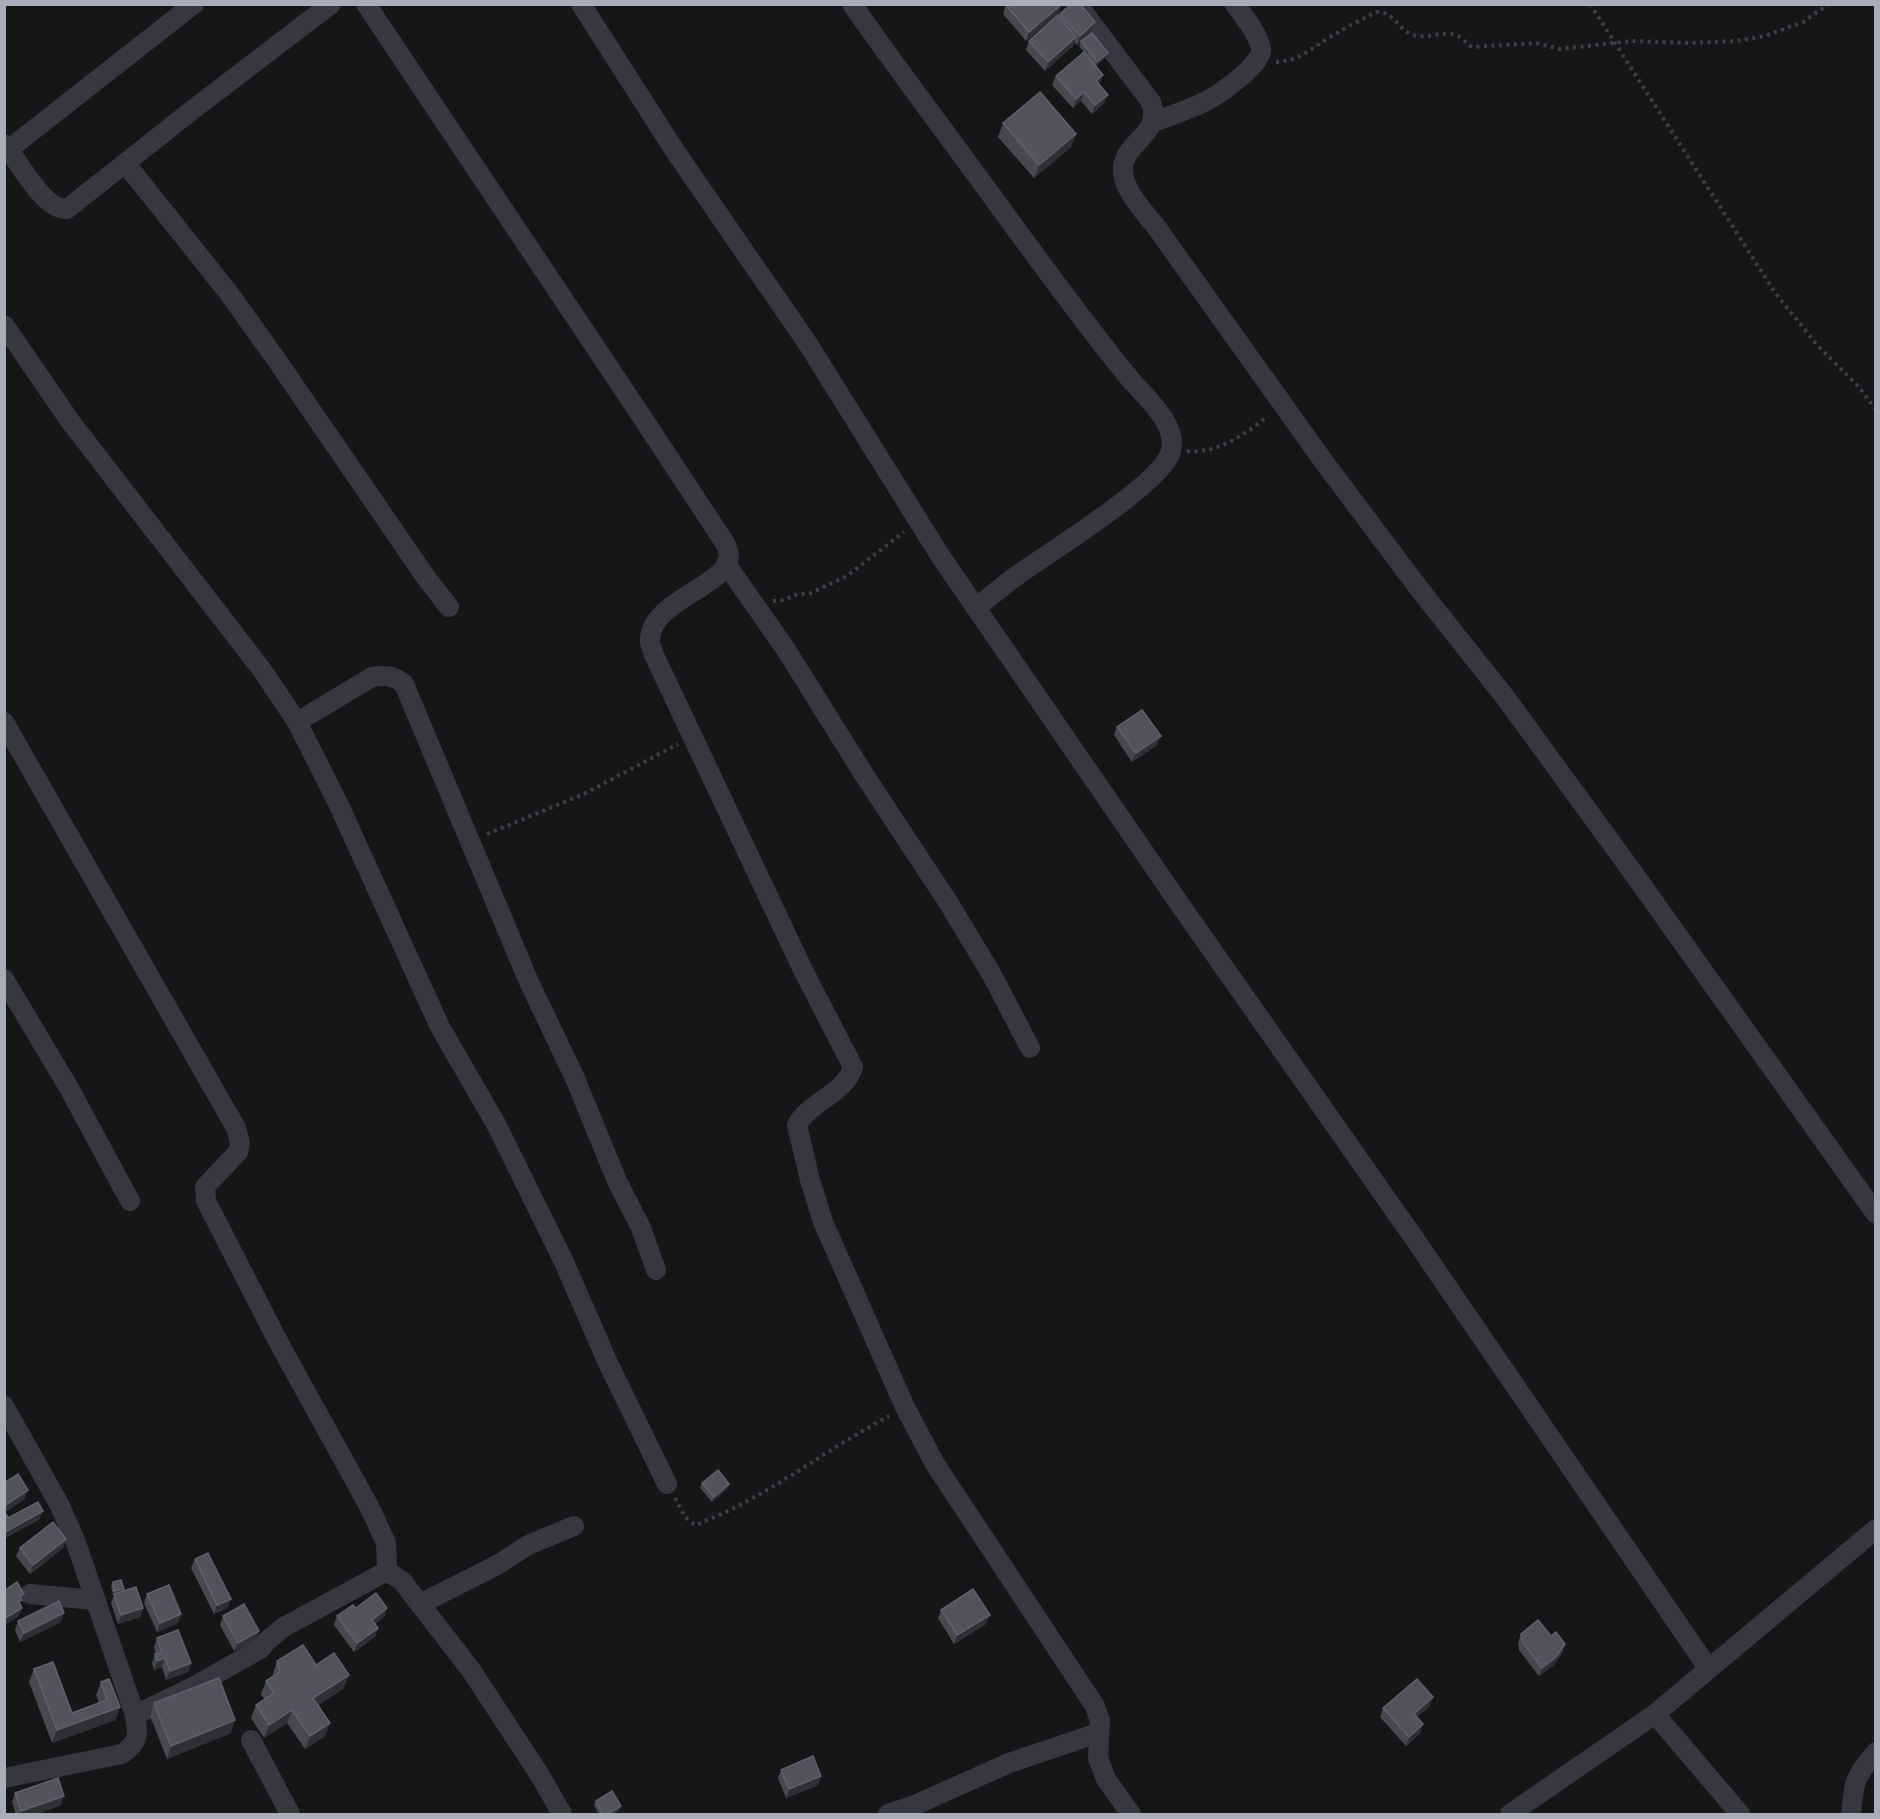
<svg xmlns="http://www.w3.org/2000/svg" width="1880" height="1819" font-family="'Titillium Web',sans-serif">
<rect width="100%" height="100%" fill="#161618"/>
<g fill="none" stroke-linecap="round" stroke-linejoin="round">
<g stroke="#3d3f44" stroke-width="4" stroke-dasharray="3 4.5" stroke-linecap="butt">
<path d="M1590,4L1776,294L1818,346L1859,387L1876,410"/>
<path d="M1276,62C1298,61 1309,50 1327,39C1343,29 1360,20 1377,12C1394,12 1397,28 1411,34C1426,41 1442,29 1457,36C1463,38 1466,44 1472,47L1536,43L1560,49L1632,41L1691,43L1736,41L1765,36L1803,22L1829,4"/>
<path d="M1187,451C1218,454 1245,434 1268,416"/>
<path d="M773,601L785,600L794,595L811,593L847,576L904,532"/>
<path d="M487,834L584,794L678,744"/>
<path d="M675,1498L685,1517L695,1525C765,1499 823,1451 889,1416"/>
</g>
<g stroke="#37383d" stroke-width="20">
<path d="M366,4L636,408L725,543C727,548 729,552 729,557C724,588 649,601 650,641C650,646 653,651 654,655L803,970L853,1067C845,1094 810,1101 797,1125L810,1180L823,1222L905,1407L935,1464L1095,1706L1100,1721L1098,1758L1106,1779L1131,1814"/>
<path d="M581,4L675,151L808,344L941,557L1181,906L1414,1238L1708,1668"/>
<path d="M852,4C891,60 932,114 972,169C1024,239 1074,311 1130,379C1147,399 1180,426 1170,454C1158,485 1053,550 1022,572C1006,583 991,596 976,608"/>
<path d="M1077,4L1151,102C1163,137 1121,141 1123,172C1124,191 1146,214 1157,228L1324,462L1417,586L1505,697L1634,874L1876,1214"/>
<path d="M1153,122C1172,115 1192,109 1210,99C1222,92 1264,63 1261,48C1258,33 1244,17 1235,4"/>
<path d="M4,144C19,161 43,210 67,209L191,111L331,4"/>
<path d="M4,153L194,4"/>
<path d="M126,164L228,292L276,359L427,579L449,607"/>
<path d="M4,325L70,421L262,670L297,722L337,801L440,1027L496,1124L564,1262L608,1363L667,1484"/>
<path d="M726,564L785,648L863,773L948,902L992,975L1030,1048"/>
<path d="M4,722L236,1128L240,1143L238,1152L205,1187L206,1201L280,1345L370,1508L386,1543L387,1571"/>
<path d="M297,722L372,677C385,675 393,675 404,684L529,982L574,1076L617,1181L641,1228L656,1270"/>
<path d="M4,979L69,1088L130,1201"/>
<path d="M4,1406L59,1504L75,1540L135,1715C138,1735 140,1741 122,1754L4,1778"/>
<path d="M30,1594L94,1600"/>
<path d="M420,1604L499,1564L528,1545L574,1526"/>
<path d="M1655,1714L1740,1814"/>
<path d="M135,1715L195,1686L260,1649L268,1640L284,1627L387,1571L402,1581L471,1670L541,1777L562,1814"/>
<path d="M251,1740L290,1814"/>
<path d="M888,1814L915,1805L1009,1763L1098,1733"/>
<path d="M1510,1814L1655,1714L1876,1529"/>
<path d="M1851,1814C1854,1782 1854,1777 1876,1752"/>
</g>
</g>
<g fill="#47494d">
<path d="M1006,5H1061L1058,14L1026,41L1003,14Z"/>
<path d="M1060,14L1095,22L1092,31L1077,45L1075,42L1073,46L1045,71L1026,50L1029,41L1059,17Z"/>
<path d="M1081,41L1108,53L1106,57L1096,66L1100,83L1099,85L1104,103L1092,114L1081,101L1073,108L1052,85L1056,76L1090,59L1079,46Z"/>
<path d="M1003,123L1071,147L1034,178L998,137Z"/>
<path d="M1117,727L1157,745L1132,762L1114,735Z"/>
<path d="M702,1483L728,1488L712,1502L700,1488Z"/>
<path d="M66,1539L63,1548L30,1574L16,1556L20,1548Z"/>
<path d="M195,1559L231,1599L227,1608L214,1614L191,1568Z"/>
<path d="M113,1582L124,1589L123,1592L143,1608L140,1617L118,1624L111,1603L114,1595H113L111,1586Z"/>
<path d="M147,1594L181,1614L178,1623L157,1632L144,1603Z"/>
<path d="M356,1608H387L384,1617L375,1624L378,1628L375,1637L354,1652L334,1625L337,1616Z"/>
<path d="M941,1610L986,1624L954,1644L938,1618Z"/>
<path d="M223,1616L256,1640L234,1651L220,1625Z"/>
<path d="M18,1621L61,1622L20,1642L15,1630Z"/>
<path d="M1521,1634L1551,1636L1565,1644L1562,1653L1553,1666L1539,1676L1519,1650L1518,1643Z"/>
<path d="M157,1638L191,1663L188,1672L166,1680L162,1667L154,1670L152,1663L155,1654H156L154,1647Z"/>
<path d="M277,1661L316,1665L344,1688L318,1705L325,1736L305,1749L287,1723L264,1738L251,1718L256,1705L264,1699L261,1694L266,1681L273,1677V1674Z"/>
<path d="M34,1669L72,1713L99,1703L96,1695L101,1682L120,1707L115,1720L52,1743L29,1682Z"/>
<path d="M154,1703L231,1733L167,1759L150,1716Z"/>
<path d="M1430,1706L1417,1717L1420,1733L1406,1746L1380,1717L1383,1708Z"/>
<path d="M781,1770L821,1776L818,1785L786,1798L778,1778Z"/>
<path d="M15,1793L61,1805L34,1815H16L12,1802Z"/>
<path d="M596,1801L621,1806L619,1810L612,1815H599L594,1805Z"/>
</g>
<g fill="#2f3033">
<path d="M1061,5L1058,14L1026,41L1029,32Z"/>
<path d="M1095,22L1092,31L1077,45L1080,36Z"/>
<path d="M1076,37L1073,46L1045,71L1048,62Z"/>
<path d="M1108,53L1106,57L1096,66L1097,62Z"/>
<path d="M1103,75L1100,83L1093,90L1096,81Z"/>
<path d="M1084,92L1081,101L1073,108L1076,99Z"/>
<path d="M1108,95L1104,103L1092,114L1095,105Z"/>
<path d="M1076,134L1071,147L1034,178L1039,165Z"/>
<path d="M1161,736L1157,745L1132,762L1136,753Z"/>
<path d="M729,1484L728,1488L712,1502L714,1497Z"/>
<path d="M28,1490L25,1499L4,1513V1506Z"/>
<path d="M43,1511L39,1520L4,1539L7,1531Z"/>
<path d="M66,1539L63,1548L30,1574L33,1565Z"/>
<path d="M124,1589L122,1593L113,1595L114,1591Z"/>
<path d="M231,1599L227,1608L214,1614L217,1605Z"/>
<path d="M22,1608L19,1616L4,1626V1619Z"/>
<path d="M143,1608L140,1617L118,1624L121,1615Z"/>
<path d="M387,1608L384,1617L369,1628L372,1620Z"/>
<path d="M64,1613L61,1622L20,1642L24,1633Z"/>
<path d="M181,1614L178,1623L157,1632L160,1623Z"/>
<path d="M990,1615L986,1624L954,1644L957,1635Z"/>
<path d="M378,1628L375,1637L354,1652L357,1643Z"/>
<path d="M259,1631L256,1640L234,1651L238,1643Z"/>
<path d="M1565,1644L1562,1653L1553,1666L1539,1676L1542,1668Z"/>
<path d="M165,1658L162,1667L154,1670L157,1661Z"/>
<path d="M191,1663L188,1672L166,1680L170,1671Z"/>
<path d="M349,1675L344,1688L309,1711L313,1698Z"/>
<path d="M1433,1697L1430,1706L1410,1723L1414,1714Z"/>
<path d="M120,1707L115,1720L52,1743L57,1730Z"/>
<path d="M292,1710L287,1723L264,1738L269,1725Z"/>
<path d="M235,1720L231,1733L167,1759L171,1746Z"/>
<path d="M330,1723L325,1736L305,1749L310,1736Z"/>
<path d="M1423,1724L1420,1733L1406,1746L1409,1737Z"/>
<path d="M821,1776L818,1785L786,1798L789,1789Z"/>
<path d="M64,1796L61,1805L34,1815H20L21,1811Z"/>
<path d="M621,1806L619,1810L612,1815H606Z"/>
</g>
<g fill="#525359" stroke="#5f6168" stroke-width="1.5">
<path d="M1007,4H1061V5L1029,32L1006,5Z"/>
<path d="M1071,4H1080L1095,22L1080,36L1060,14Z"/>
<path d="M1058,15L1076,37L1048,62L1029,41Z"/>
<path d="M1092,33L1108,53L1097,62L1081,41Z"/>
<path d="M1084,52L1103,75L1096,81L1108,95L1095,105L1084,92L1076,99L1056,76Z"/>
<path d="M1040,92L1076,134L1039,165L1003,123Z"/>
<path d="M1142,710L1161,736L1136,753L1117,727Z"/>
<path d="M718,1470L729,1484L714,1497L702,1483Z"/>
<path d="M18,1474L28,1490L4,1506V1483Z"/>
<path d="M38,1502L43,1511L7,1531L4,1527V1517L7,1515L8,1518Z"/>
<path d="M53,1522L66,1539L33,1565L20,1548Z"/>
<path d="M208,1553L231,1599L217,1605L195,1559Z"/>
<path d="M121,1580L124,1589L114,1591L113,1582Z"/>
<path d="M17,1582L24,1594L20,1596L22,1600L19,1602L22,1608L4,1619V1591Z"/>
<path d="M169,1585L181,1614L160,1623L147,1594Z"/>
<path d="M136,1587L143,1608L121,1615L114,1594Z"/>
<path d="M973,1589L990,1615L957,1635L941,1610Z"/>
<path d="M376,1593L387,1608L372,1620L378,1628L357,1643L337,1616L353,1605L356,1608Z"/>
<path d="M59,1601L64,1613L24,1633L18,1621Z"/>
<path d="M244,1604L259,1631L238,1643L223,1616Z"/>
<path d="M1538,1620L1551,1636L1556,1632L1565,1644L1556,1657L1542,1668L1522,1641L1521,1634Z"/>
<path d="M178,1630L191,1663L170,1671L165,1658L157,1661L155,1654L162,1652L157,1638Z"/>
<path d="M303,1645L316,1665L334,1653L349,1675L313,1698L330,1723L310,1736L292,1710L269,1725L256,1705L274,1693L266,1681L280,1672L277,1661Z"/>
<path d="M53,1662L72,1713L107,1700L101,1682L109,1679L120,1707L57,1730L34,1669Z"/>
<path d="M219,1678L235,1720L171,1746L154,1703Z"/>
<path d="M1417,1679L1433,1697L1414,1714L1423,1724L1409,1737L1383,1708Z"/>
<path d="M813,1756L821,1776L789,1789L781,1770Z"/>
<path d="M58,1778L64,1796L21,1811L15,1793Z"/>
<path d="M612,1791L621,1806L606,1815H603L596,1801Z"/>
</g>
<rect width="1880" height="1819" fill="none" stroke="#a8adb8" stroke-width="12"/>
</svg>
